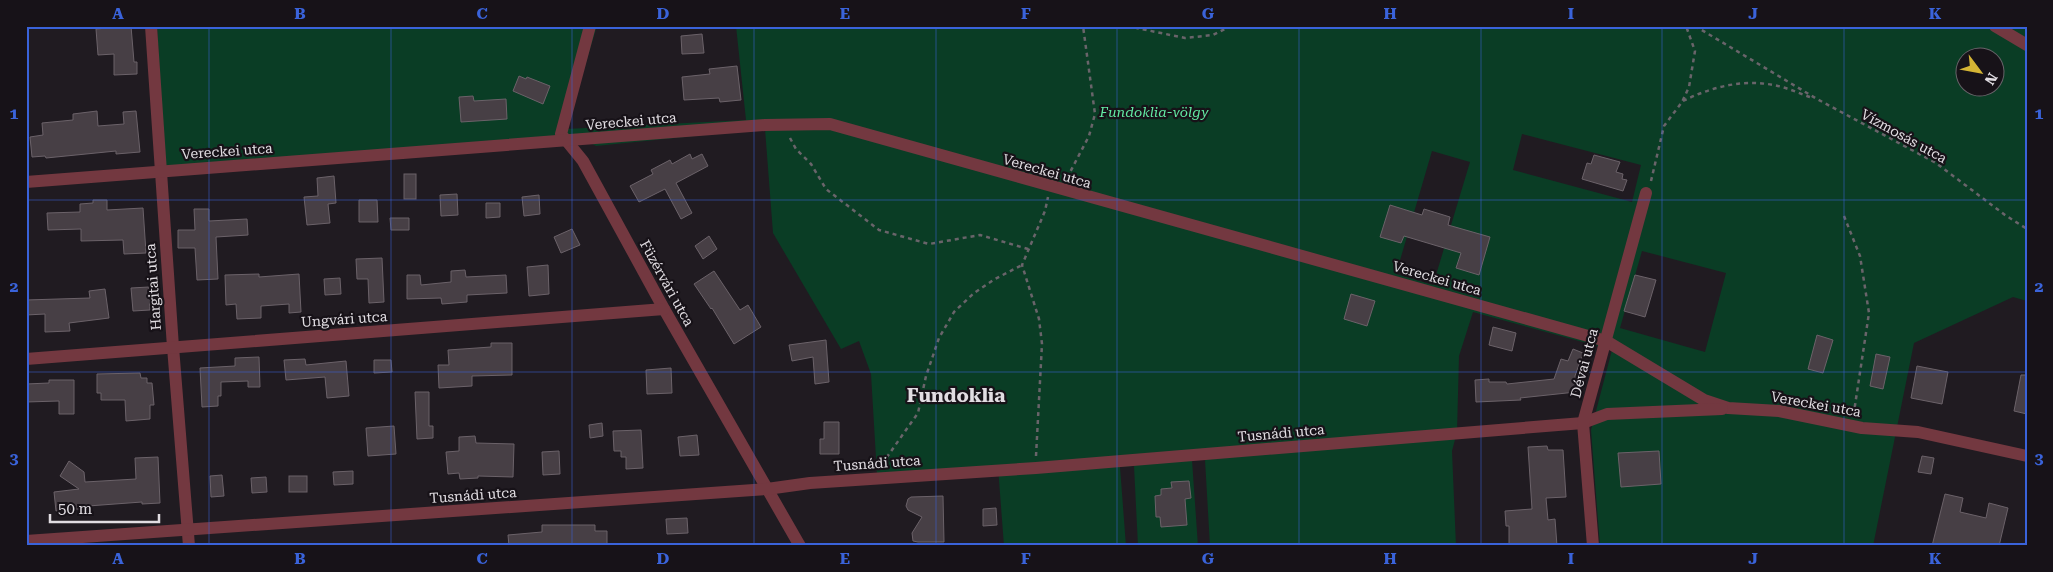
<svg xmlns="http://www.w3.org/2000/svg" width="2053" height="572" font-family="'Roboto Serif',serif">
<rect width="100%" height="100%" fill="#201b21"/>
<path fill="#0a3d25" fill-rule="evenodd" d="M157,26H597L566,129L746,120L736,26H2027V301L2013,297L1914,343L1873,546H1600L1591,430L1612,350L1473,312L1459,356L1457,432L1452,451L1456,546H1210L1205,460H1192L1198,546H1138L1134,466L1120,467L1126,546H1004L998,467L877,475L871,374L859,341L841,349L773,233L765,129L596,146L576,135L165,167ZM1966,58H1996V88H1966ZM1522,134L1641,165L1632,202L1513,170ZM1432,151L1470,162L1433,285L1396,274ZM1642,251L1726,273L1705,352L1620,328Z"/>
<g fill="#473f45" stroke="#6b6269">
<path d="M131,26L134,62H137V74L114,75V54L98,55L96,29Z"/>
<path d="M702,34L704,53L682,54L681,36Z"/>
<path d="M737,66L741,100L720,102L719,98L684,100L682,77L710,74L709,69Z"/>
<path d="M519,76L526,79L527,77L550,86L543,104L513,91Z"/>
<path d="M473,96L474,101L506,99L507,119L461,122L459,97Z"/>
<path d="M97,111L98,126L124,124L123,112L136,111L140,152L116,154V151L46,158L45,156L32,157L30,137L43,135L42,123L73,120V114Z"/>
<path d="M690,154L692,159L702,154L708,166L676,183L692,213L681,219L665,189L639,202L630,186L653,174L651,170L670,160L672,164Z"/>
<path d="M1594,155L1620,162L1616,172L1623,174L1622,179L1627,180L1623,191L1582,179L1587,163L1591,164Z"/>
<rect x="404" y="174" width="12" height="25"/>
<path d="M334,176L336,203L328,204L330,223L307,225L304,197L318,196L317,178Z"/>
<path d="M457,194L458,215L441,216L440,195Z"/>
<path d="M539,195L540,214L524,216L522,197Z"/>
<path d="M93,200H107V210L143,208L146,253L124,254L123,240L81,241V229L48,230L47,213L80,212V204L93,203Z"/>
<path d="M359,200H377L378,222H359Z"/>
<path d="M486,203H500V217L486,218Z"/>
<path d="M1390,205L1422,215L1424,209L1450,217L1448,225L1490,237L1479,275L1456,268L1461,253L1404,236L1401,243L1380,237Z"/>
<path d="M194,209H209V221L247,219L248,235L216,237L218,279L197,280L195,248H178V230H195Z"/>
<path d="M390,218H409V230H391Z"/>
<path d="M572,229L580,245L561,253L554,237Z"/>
<path d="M709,236L717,249L703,259L695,246Z"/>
<path d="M382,258L384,302L369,303L368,279H357L356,259Z"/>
<path d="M548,265L549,294L529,296L527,267Z"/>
<path d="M465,270L466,277L506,275L507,293L467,295V302L442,304L441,298L407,299V275H420L421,285L451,282V271Z"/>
<path d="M714,271L740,310L748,305L761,327L734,344L712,308L711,309L694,284Z"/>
<path d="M259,274V277L299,274L301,312L289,313V304L261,306V318L237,319L236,304L226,305L225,275Z"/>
<path d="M1635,275L1656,280L1645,317L1624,311Z"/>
<path d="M340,278L341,294L325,295L324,279Z"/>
<path d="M149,287L150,310L133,311L131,288Z"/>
<path d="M105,289L109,318L69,323L70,331L45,332V314L26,315V300L90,298L89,291Z"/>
<path d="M1351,294L1375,301L1367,326L1344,319Z"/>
<path d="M1493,327L1516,333L1512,351L1489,345Z"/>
<path d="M1817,335L1833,340L1823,373L1808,369Z"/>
<path d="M826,340L829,382L815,384L813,357L792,361L789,345Z"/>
<path d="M491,343H512V375L472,376V386L439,388L438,365H449L448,350L491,347Z"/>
<path d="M1573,349L1583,353L1575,376L1576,392L1520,398L1521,400L1476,402L1475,380L1489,379V382H1506L1507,384L1554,379L1561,359L1568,361Z"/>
<path d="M1876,354L1890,357L1883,389L1870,386Z"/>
<path d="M259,357L260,387H248V381L221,382V396H218V406L202,407L200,368L235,366V358Z"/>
<path d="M305,359L306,365L346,361L349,396L327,398L325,377L286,380L284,360Z"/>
<path d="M374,360H391L392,372L374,373Z"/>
<path d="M1917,366L1948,372L1942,404L1911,398Z"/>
<path d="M671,368L672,393L647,394L646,370Z"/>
<path d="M140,373L141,378H147V383H152L154,405H150V419L126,421L125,400H101V393H97V374Z"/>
<path d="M2021,375H2027V414L2014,411Z"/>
<path d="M49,380H74V414H59V401L26,402V384L49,383Z"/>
<path d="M415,392H429V426H433V438L417,439Z"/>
<path d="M824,422H839V454H820V439H824Z"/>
<path d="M602,423L603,436L590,438L589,425Z"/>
<path d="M394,426L396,454L368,456L366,428Z"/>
<path d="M641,430L643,468L626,469V457H621V451H614L613,431Z"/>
<path d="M697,435L699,455L680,456L678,437Z"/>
<path d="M475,436L476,443L514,444L513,477L478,476V478L460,479L459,473L448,474L446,452L459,451V437Z"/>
<path d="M1547,446L1548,450H1563L1566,497L1546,498L1548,520L1555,519L1557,546H1509V526H1506L1505,511L1532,509L1528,447Z"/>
<path d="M559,451L560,474L543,475L542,452Z"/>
<path d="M1659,451L1661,484L1621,487L1618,453Z"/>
<path d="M1922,456L1934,458L1931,474L1918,472Z"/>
<path d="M158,457L160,503L142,504V502L88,506V508L56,511L54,492L79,489L60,476L69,461L84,472L85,482L136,479L135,458Z"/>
<path d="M353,471V484L334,485L333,472Z"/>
<path d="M222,475L224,496L211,497L210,476Z"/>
<rect x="289" y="476" width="18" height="16"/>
<path d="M266,477L267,492L252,493L251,478Z"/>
<path d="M1189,481L1191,498L1185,499L1187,525L1161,527L1160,517H1156L1155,496L1161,495V489L1172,488L1171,482Z"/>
<path d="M1945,494L1963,498L1960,512L1986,518L1989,503L2008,508L1999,546H1932Z"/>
<path d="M943,496L944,542H918L913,541L912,533L922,517L908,510L906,506L908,499L911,497Z"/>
<path d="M996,508L997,525L983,526V509Z"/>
<path d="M687,518L688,533L667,534L666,519Z"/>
<path d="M542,525H595V531H607V546H509L508,535L542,532Z"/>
</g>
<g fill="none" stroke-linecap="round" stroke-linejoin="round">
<g stroke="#69646a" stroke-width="2.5" stroke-dasharray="4 4" stroke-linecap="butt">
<path d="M1127,26L1185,38L1213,35L1231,26"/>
<path d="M1695,26L1817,99L1936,163L2005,215L2027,229"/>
<path d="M1683,101C1711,87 1743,79 1773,85C1786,87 1798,93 1810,97"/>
<path d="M790,138L796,149L811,164L826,189L879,230L929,244L980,235L1028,249"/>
<path d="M1067,178L1089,136L1095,114L1083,26"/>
<path d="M1651,181L1664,126L1682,102L1689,87L1695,51L1686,26"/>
<path d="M1844,216L1860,256L1869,313L1854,412"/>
<path d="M1036,456L1042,344L1039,319L1022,265L1045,211L1048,197"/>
<path d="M882,464L918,413L926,376L939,338L954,312L974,293L995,279L1022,265"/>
</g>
<g stroke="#733840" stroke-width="12">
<path d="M151,26L173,347L189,546"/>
<path d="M590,26L561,134L583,161L664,309L800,546"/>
<path d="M1995,26L2027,45"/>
<path d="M26,182L765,125L830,124L1606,341L1704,400L1728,408L1779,411L1862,428L1918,432L2027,456"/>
<path d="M26,359L664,309"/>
<path d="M26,541L767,489L810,483L1036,468L1583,423L1607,414L1722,409"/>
<path d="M1593,546L1583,423L1646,193"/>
</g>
</g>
<path fill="none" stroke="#3a63da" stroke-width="1" stroke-opacity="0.55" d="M209,26V546M391,26V546M572,26V546M754,26V546M936,26V546M1117,26V546M1299,26V546M1481,26V546M1662,26V546M1844,26V546M26,200H2027M26,372H2027"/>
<g text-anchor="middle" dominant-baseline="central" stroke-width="4.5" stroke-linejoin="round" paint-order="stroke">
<g font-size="14" font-style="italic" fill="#62eaa3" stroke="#171218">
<text x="1154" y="112">Fundoklia-völgy</text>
</g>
<g font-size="14" fill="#e1dde2" stroke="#171218">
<text transform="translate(631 121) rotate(-5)">Vereckei utca</text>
<text transform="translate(1904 136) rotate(29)">Vízmosás utca</text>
<text transform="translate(227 151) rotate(-4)">Vereckei utca</text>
<text transform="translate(1047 171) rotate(16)">Vereckei utca</text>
<text transform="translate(1437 278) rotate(16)">Vereckei utca</text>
<text transform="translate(667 283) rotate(61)">Füzérvári utca</text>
<text transform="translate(153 287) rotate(-94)">Hargitai utca</text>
<text transform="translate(344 319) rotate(-4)">Ungvári utca</text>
<text transform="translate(1584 363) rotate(-75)">Dévai utca</text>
<text transform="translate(1816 404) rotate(10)">Vereckei utca</text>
<text transform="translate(1281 433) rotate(-5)">Tusnádi utca</text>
<text transform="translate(877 463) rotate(-4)">Tusnádi utca</text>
<text transform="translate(473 495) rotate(-4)">Tusnádi utca</text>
</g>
<g font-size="19" font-weight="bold" fill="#e1dde2" stroke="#171218">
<text x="956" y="395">Fundoklia</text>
</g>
</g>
<rect width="2053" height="572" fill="none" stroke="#171218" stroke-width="55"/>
<g transform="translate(1980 72) rotate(122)"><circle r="24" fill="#171218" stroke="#686369"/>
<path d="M0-4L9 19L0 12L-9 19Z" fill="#d5b535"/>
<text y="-8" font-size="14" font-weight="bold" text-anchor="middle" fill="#e1dde2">N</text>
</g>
<path d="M50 514v8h109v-8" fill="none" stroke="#e1dde2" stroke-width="2.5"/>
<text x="58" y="514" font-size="15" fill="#e1dde2" stroke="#171218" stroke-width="4" paint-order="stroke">50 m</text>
<rect x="28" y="28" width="1998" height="516" fill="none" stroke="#3a63da" stroke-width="2"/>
<g font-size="16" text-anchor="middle" font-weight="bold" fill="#3a63da">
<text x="118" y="19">A</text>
<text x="300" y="19">B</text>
<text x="482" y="19">C</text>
<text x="663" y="19">D</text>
<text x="845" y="19">E</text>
<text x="1026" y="19">F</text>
<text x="1208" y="19">G</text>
<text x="1390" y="19">H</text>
<text x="1571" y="19">I</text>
<text x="1753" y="19">J</text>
<text x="1935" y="19">K</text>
<text x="14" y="119">1</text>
<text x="2039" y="119">1</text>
<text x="14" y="292">2</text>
<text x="2039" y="292">2</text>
<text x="14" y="464">3</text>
<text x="2039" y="464">3</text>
<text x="118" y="564">A</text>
<text x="300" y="564">B</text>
<text x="482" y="564">C</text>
<text x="663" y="564">D</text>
<text x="845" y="564">E</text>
<text x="1026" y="564">F</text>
<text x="1208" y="564">G</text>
<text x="1390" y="564">H</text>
<text x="1571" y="564">I</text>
<text x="1753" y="564">J</text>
<text x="1935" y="564">K</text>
</g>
</svg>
